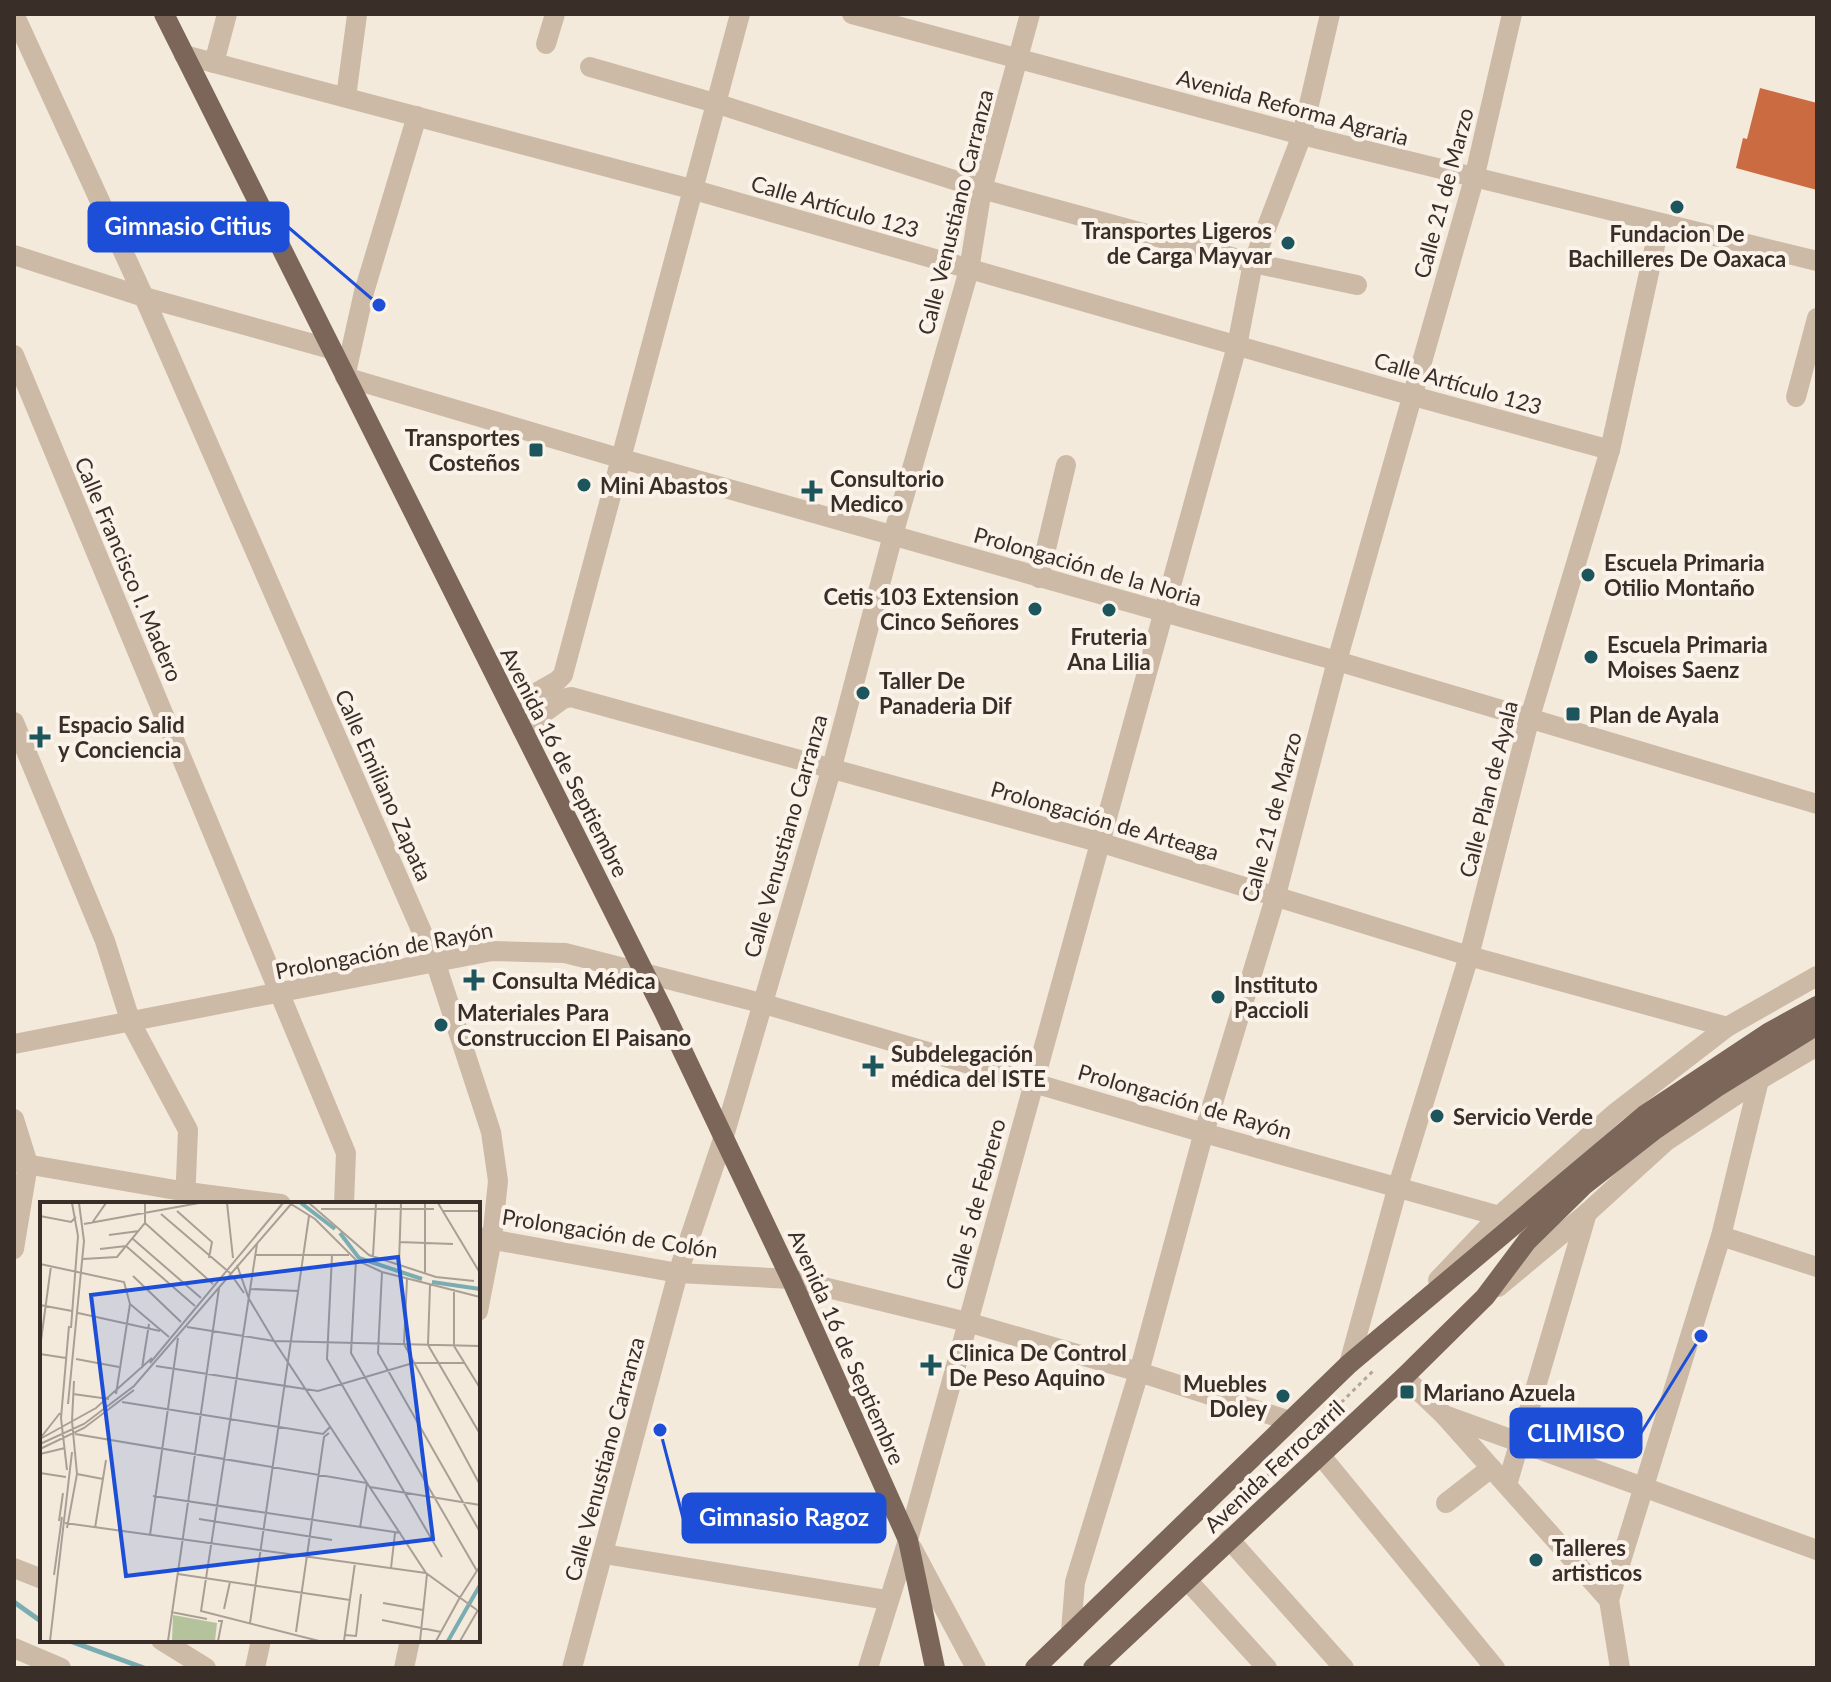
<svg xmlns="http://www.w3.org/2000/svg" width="1831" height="1682" font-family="Lato,sans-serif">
<rect width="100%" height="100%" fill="#f3eadc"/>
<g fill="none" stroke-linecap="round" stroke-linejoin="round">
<g stroke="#7aadb2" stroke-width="5">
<path d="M14,1602L42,1622"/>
<path d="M67,1640L144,1668"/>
</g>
</g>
<path fill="#cb6b42" d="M1760,88L1817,103V190L1736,168L1743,138L1747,139Z"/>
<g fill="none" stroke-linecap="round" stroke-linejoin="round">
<path stroke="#b8a492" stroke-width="3" stroke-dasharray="4 4" stroke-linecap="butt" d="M1256,1487L1373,1371"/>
<g stroke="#ccbaa7" stroke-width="20">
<path d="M14,14L144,297L436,964L491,1132L498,1181L492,1239L478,1311"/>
<path d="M852,14L1302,135L1817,261"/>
<path d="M546,44L555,14"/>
<path d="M184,55L691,189L1413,396L1610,450"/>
<path d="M214,63L227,14"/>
<path d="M590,67L715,103L982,189L1253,263L1357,285"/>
<path d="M346,97L357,15"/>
<path d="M417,116L364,292L345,377L619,458L1337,661L1817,804"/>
<path d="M14,255L144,297L331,349"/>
<path d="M14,355L346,1153L344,1204"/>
<path d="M1796,397L1817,318"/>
<path d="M1039,578L1066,465"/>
<path d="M511,707L557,681L563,675L740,14"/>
<path d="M14,722L105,941L131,1023L188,1130L185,1204"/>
<path d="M522,729L563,699L571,697L1102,843L1469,956L1727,1027"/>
<path d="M14,1044L492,951L565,953L761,1003L1204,1133L1499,1216"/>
<path d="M14,1119L28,1164L14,1249"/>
<path d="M14,1162L187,1192L281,1204"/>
<path d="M1721,1236L1817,1267"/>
<path d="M478,1237L678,1273L791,1279L967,1322L1139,1372L1290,1421"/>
<path d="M1438,1280L1499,1216L1614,1114L1727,1027L1817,976"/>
<path d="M1498,1287L1587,1213L1665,1142L1759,1080L1817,1046"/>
<path d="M1349,1364L1398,1186L1469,956L1530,717L1610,450L1660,223"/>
<path d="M1404,1377L1444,1415L1609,1600L1620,1668"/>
<path d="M1444,1415L1817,1550"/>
<path d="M1322,1457L1495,1668"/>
<path d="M1507,1485L1587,1213"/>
<path d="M1446,1503L1491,1468"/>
<path d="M1229,1539L1344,1668"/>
<path d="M912,1548L976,1668"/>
<path d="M604,1554L887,1600"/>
<path d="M14,1568L42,1579"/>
<path d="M1188,1581L1267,1668"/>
<path d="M1609,1600L1721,1236L1759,1080"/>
<path d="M1071,1631L1075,1582L1139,1372L1202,1139L1276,895L1337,661L1474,179L1512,14"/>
<path d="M161,1640L206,1668"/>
<path d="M14,1648L61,1668"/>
<path d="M255,1668L261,1640"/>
<path d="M404,1668L410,1640"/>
<path d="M572,1668L678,1273L724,1136L832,767L893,535L969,270L982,189L1030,14"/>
<path d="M868,1668L908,1540L1237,346L1253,263L1302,135L1330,14"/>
</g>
<g stroke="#7b6659" stroke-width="20">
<path d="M164,14L664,1012L791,1279L908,1540L935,1668"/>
<path d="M1035,1668L1349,1364L1646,1114L1768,1033L1817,1006"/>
<path d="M1093,1668L1404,1377L1485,1297L1527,1241L1584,1185L1653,1131L1717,1087L1817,1025"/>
</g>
</g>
<g fill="#1c555c" stroke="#fbf3e9" stroke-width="3">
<circle cx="1677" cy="207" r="8"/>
<circle cx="1288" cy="243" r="8"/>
<rect x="528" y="442" width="16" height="16" rx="4"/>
<circle cx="584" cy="485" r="8"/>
<path d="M808 479h8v8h8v8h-8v8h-8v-8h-8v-8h8z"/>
<circle cx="1588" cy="575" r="8"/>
<circle cx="1035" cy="609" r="8"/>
<circle cx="1109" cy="610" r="8"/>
<circle cx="1591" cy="657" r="8"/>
<circle cx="863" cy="693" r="8"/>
<rect x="1565" y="706" width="16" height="16" rx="4"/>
<path d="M36 725h8v8h8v8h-8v8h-8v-8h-8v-8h8z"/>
<path d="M470 968h8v8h8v8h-8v8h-8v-8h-8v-8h8z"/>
<circle cx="1218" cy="997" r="8"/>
<circle cx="441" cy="1025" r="8"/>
<path d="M869 1054h8v8h8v8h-8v8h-8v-8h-8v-8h8z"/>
<circle cx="1437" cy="1116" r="8"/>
<path d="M927 1353h8v8h8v8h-8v8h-8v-8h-8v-8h8z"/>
<rect x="1399" y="1384" width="16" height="16" rx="4"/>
<circle cx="1283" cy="1396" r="8"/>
<circle cx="1536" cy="1560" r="8"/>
</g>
<g text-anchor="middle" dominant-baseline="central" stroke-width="8" stroke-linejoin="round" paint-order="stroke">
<g font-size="22" fill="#392e28" stroke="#fbf3e9">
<text transform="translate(1293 107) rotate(15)">Avenida Reforma Agraria</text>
<text transform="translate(1443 193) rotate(-75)">Calle 21 de Marzo</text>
<text transform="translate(835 206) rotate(16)">Calle Artículo 123</text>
<text transform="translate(955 212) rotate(-76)">Calle Venustiano Carranza</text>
<text transform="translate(1458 383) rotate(16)">Calle Artículo 123</text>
<text transform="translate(1088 566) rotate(16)">Prolongación de la Noria</text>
<text transform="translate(129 569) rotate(67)">Calle Francisco I. Madero</text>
<text transform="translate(565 762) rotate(63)">Avenida 16 de Septiembre</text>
<text transform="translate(384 785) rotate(66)">Calle Emiliano Zapata</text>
<text transform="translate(1488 789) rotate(-76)">Calle Plan de Ayala</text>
<text transform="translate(1271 817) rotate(-75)">Calle 21 de Marzo</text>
<text transform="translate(1105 820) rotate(16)">Prolongación de Arteaga</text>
<text transform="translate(785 836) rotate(-74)">Calle Venustiano Carranza</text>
<text transform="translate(384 950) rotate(-11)">Prolongación de Rayón</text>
<text transform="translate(1185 1101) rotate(16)">Prolongación de Rayón</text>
<text transform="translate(975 1204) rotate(-75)">Calle 5 de Febrero</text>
<text transform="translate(610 1233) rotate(9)">Prolongación de Colón</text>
<text transform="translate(847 1347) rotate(66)">Avenida 16 de Septiembre</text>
<text transform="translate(604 1459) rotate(-75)">Calle Venustiano Carranza</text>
<text transform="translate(1274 1466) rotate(-43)">Avenida Ferrocarril</text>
</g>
<g font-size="22" font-weight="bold" fill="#392e28" stroke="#fbf3e9" text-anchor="start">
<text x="1272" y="230" text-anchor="end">Transportes Ligeros<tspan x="1272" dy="25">de Carga Mayvar</tspan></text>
<text x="1677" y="233" text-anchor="middle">Fundacion De<tspan x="1677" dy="25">Bachilleres De Oaxaca</tspan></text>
<text x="520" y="437" text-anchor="end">Transportes<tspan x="520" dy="25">Costeños</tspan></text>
<text x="830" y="478">Consultorio<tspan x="830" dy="25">Medico</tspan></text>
<text x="600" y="485">Mini Abastos</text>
<text x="1604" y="562">Escuela Primaria<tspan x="1604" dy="25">Otilio Montaño</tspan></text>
<text x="1019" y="596" text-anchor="end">Cetis 103 Extension<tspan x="1019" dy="25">Cinco Señores</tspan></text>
<text x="1109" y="636" text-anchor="middle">Fruteria<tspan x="1109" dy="25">Ana Lilia</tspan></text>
<text x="1607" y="644">Escuela Primaria<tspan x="1607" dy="25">Moises Saenz</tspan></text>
<text x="879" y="680">Taller De<tspan x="879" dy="25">Panaderia Dif</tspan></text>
<text x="1589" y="714">Plan de Ayala</text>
<text x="58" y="724">Espacio Salid<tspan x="58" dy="25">y Conciencia</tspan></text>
<text x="492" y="980">Consulta Médica</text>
<text x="1234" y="984">Instituto<tspan x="1234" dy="25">Paccioli</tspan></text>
<text x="457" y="1012">Materiales Para<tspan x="457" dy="25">Construccion El Paisano</tspan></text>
<text x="891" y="1053">Subdelegación<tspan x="891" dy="25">médica del ISTE</tspan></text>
<text x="1453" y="1116">Servicio Verde</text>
<text x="949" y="1352">Clinica De Control<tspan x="949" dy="25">De Peso Aquino</tspan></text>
<text x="1267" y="1383" text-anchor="end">Muebles<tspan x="1267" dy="25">Doley</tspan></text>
<text x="1423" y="1392">Mariano Azuela</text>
<text x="1552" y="1547">Talleres<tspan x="1552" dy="25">artisticos</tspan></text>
</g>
</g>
<g transform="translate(40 1202)">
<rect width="440" height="440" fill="#f3eadc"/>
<path d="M133,413L177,421L175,439H132Z" fill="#b4c39b"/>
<path fill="none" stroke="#7aadb2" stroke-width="4" d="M261,1L295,27M300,31L319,56L382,77M392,80L440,87M408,439L440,383"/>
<path fill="none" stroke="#a99f94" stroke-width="2" d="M187,1L193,56M269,1L329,53L396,75L434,79M398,1L440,71M251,2L275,17L316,58L342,70L440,95M281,7H394M137,9L172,40L169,56M403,9H440M121,12L190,71L204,91M0,14L31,20L36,15M52,21L66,1M105,21L173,82M44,22L159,1M69,33L99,29M93,37L161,96M359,40L413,42M217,42L161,409L279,439M60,47L86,44L155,104M216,53H309M292,53L287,157L402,355M333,54L336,1M43,57L77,55L105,21V1M316,58L311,151L437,369M0,62L84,80L90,102L129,135M359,62L361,1M197,63L209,97L234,139L386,371L437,408M342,70L338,151L440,330M385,71V1M93,74L141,120M367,77L364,142L439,281M390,83L388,143L440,232M211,87L259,89M414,87V144L440,186M0,103L32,109M38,111L120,129M147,125L234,139L440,144M31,126L38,34L32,1M0,146L11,64M0,152L26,156M36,157L79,165M110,161L243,1M116,164L278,189L373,161H425M102,166L109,122M33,192L69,197M76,192L90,102M82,200L283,232L290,225M28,202L44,39L39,1M35,232L327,281L320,326M2,234L20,211M0,237L56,206L112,156M0,242L44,222L94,184L252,1M0,247L44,226L94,188M0,252L25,246M27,268L21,216L29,124M0,271L26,275M37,272L63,277M330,285L440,303M113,294L361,331M159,317L292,338M19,319L23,291M25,321L386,371M27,326L37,272L32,219L34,179M55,326L66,258M110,333L138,136M351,366L355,331M138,372L310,398M14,373L22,315M419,397L440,364M343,401L383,408M184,407L190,380M131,410L167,417M342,418L401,430M178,419H182L178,439M210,421L269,14M256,430L284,235L289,231M305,433L316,434L321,392M10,439L32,250M128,439L179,86M304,439L315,361M380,439L387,372M396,439L419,397M420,439L438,408"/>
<path fill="#1d4ed8" fill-opacity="0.15" stroke="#1d4ed8" stroke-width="4" d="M358,55L393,337L86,374L51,93Z"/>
<rect width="440" height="440" fill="none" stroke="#392e28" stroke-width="4"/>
</g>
<path fill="none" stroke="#1d4ed8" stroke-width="3" d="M379 305L288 227M1701 1336L1641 1433M660 1430L683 1518"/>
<g fill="#1d4ed8" stroke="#fbf3e9" stroke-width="3">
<circle cx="379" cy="305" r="8"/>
<circle cx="1701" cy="1336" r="8"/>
<circle cx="660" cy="1430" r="8"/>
</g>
<g fill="#1d4ed8" stroke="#1d4ed8" stroke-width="3">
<rect x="89" y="203" width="199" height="48" rx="8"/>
<rect x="1511" y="1409" width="130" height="48" rx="8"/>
<rect x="683" y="1494" width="202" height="48" rx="8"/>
</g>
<g font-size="24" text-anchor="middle" font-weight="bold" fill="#fff">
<text x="188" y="235">Gimnasio Citius</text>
<text x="1576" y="1442">CLIMISO</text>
<text x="784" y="1526">Gimnasio Ragoz</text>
</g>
<rect width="1831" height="1682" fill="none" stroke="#392e28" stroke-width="32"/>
</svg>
